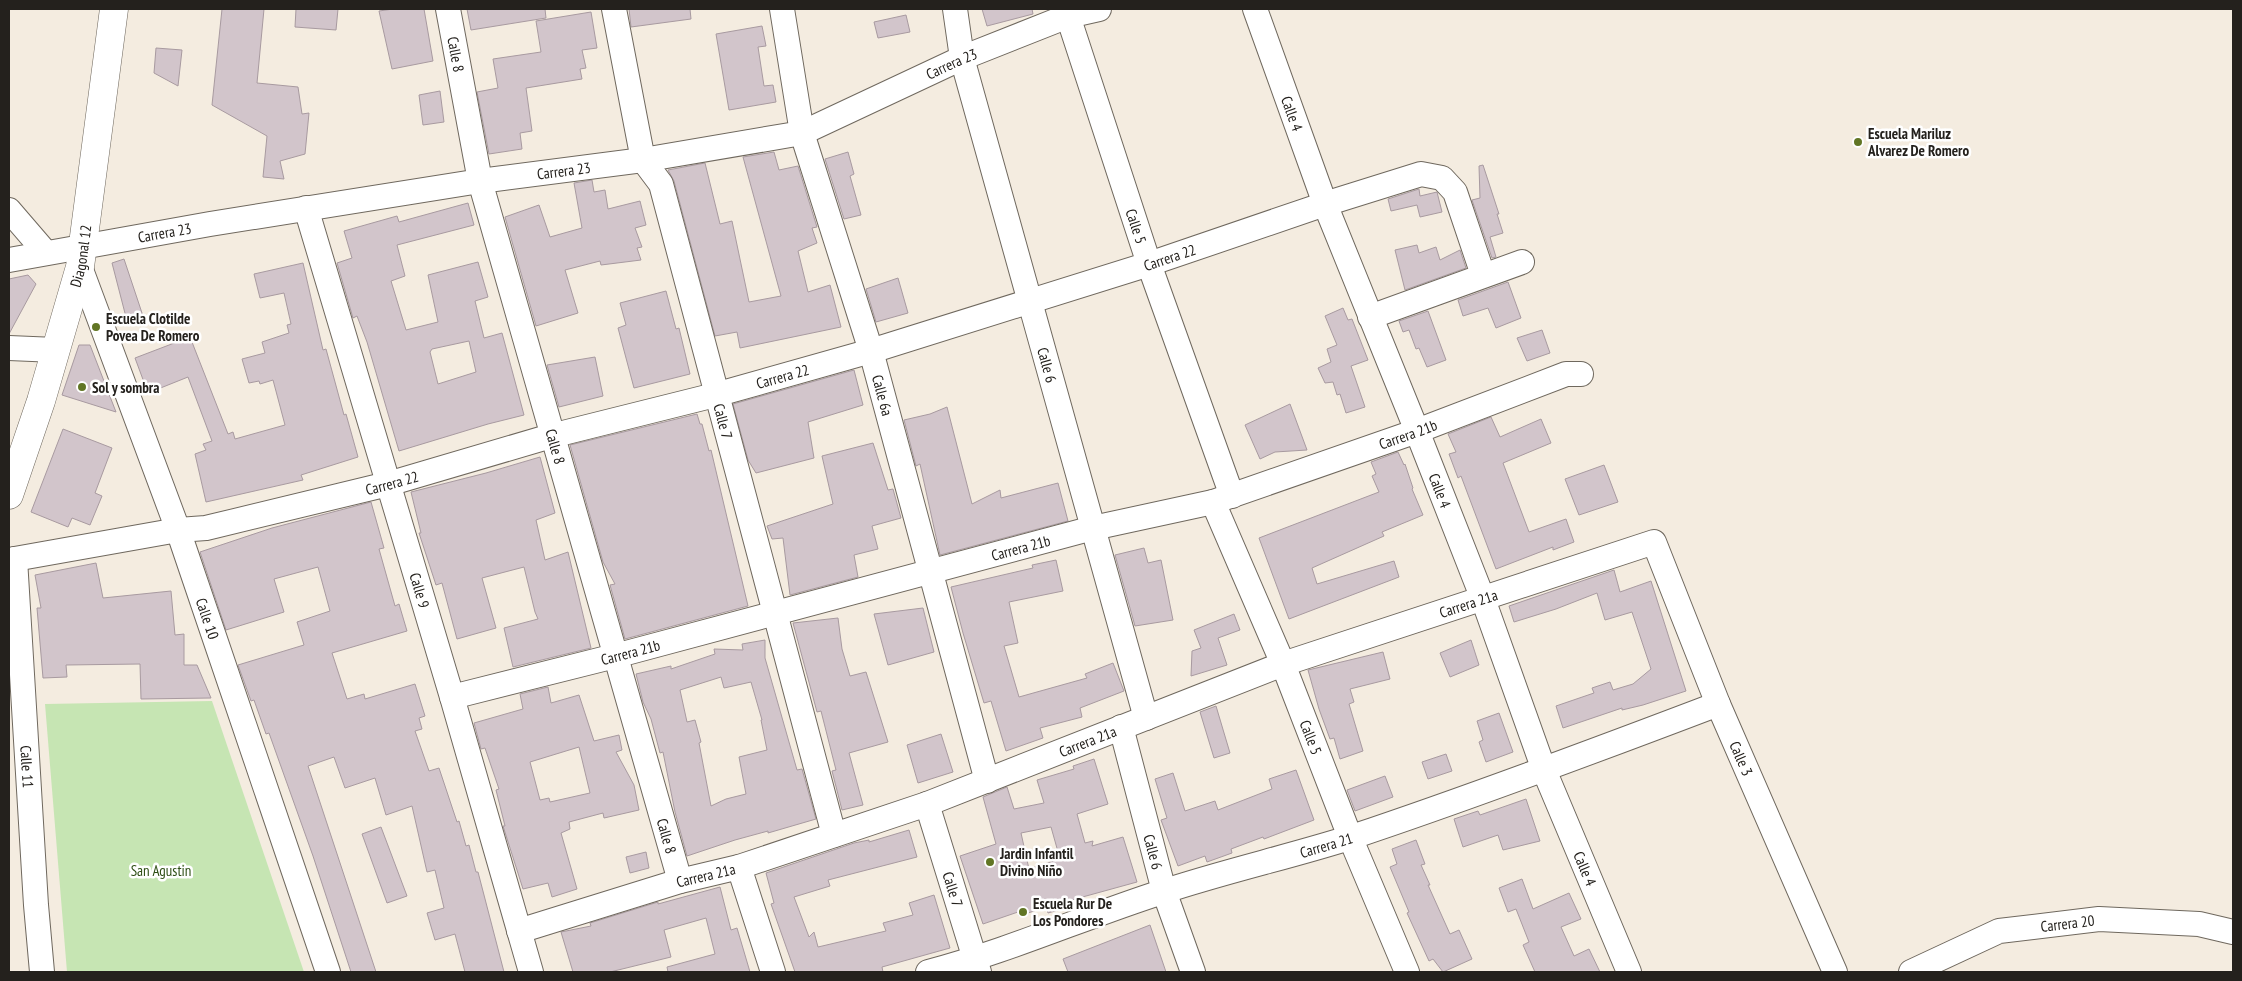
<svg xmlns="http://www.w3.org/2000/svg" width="2242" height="981" font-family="'PT Sans Narrow',sans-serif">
<rect width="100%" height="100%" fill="#f4ece0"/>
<path fill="#c6e5b3" d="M212,701L304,972H67L45,704Z"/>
<g fill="#d2c5cb" stroke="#a89aa0" fill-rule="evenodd">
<path d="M222,9H264L257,83L298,87L302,114L309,113L305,154L280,161L284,179L263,177L267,136L212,105Z"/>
<path d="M296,9H338L336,30L295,27Z"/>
<path d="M393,9H424L433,61L392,69L379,11Z"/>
<path d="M467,9H545L546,18L471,30Z"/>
<path d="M629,9H690L691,19L631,27Z"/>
<path d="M982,9H1032L1033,14L987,26Z"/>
<path d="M591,12L597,48L582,50L586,68L580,69L582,79L526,88L532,131L520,133L522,149L489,154L477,92L498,88L493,59L541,52L536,21Z"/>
<path d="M906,15L910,32L878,38L874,22Z"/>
<path d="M762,26L766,46L758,47L764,86L773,85L776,102L729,110L716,34Z"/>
<path d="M156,48L182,50L178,86L154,73Z"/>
<path d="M440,91L444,122L423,125L419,95Z"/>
<path d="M774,152L779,170L798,166L817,227L812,228L817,243L798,251L808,292L830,285L841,327L740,348L737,332L715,336L674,181L668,170L705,163L720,224L732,221L749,302L781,296L743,157Z"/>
<path d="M848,152L854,174L850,176L861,215L844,219L825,159Z"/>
<path d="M1483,165L1499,214H1497L1503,233L1490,237L1496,257L1492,258L1472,200L1480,198L1479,166Z"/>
<path d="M592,180L594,192L605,190L608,209L640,201L646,225L635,228L642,247L637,248L641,260L601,265L600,261L565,270L578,313L536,326L505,217L539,205L550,237L582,228L574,183Z"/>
<path d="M1419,189L1420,196L1437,192L1442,212L1420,217L1417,205L1391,211L1388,199Z"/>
<path d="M468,203L474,225L397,245L405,276L391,281L406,330L438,322L428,275L478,262L488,297L475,301L484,338L502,333L524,415L488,424L399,451L367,342L357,316L353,318L337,263L352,258L344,231L397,216L399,222ZM469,341L476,372L438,384L430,352L432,349Z"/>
<path d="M1417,245L1419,253L1436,247L1440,260L1460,250L1466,268L1405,290L1395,250Z"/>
<path d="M124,259L143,316L127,321L112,263Z"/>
<path d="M303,263L323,350L326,349L344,415L346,414L358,457L301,475L303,480L206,502L195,454L206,450L203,444L212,441L188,377L148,393L135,358L190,337L228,434L233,432L235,439L285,425L273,380L260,384L259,381L249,383L242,359L265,353L262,342L289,333L287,325L291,324L284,293L260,298L254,274Z"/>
<path d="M28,275L36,284L9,334V279Z"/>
<path d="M898,278L908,313L876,322L866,289Z"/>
<path d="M1508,282L1521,318L1496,328L1488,308L1463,316L1458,300Z"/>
<path d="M666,291L676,329L679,328L690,374L634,388L618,328L626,325L620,303Z"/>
<path d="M1343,308L1348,320L1352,319L1368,360L1351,366L1365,407L1346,413L1340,394L1337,395L1333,382L1325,383L1318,368L1331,362L1327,349L1337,345L1325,316Z"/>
<path d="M1428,311L1446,360L1427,367L1419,348L1416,349L1409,330L1403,332L1399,321Z"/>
<path d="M1542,330L1550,353L1527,361L1517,338Z"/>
<path d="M79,345H90L116,412L62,395Z"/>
<path d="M595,357L603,396L559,407L547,365Z"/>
<path d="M854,370L863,405L808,422L814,458L756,473L748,460L733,404Z"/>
<path d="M1290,404L1307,450L1275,452L1260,459L1245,425Z"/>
<path d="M947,407L972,504L1000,490L1001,498L1058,483L1068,521L940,555L920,464L916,466L904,420L930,414Z"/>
<path d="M697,414L700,424H702L709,451L711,450L720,488L748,606L625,639L610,585L615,584L603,562L570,445Z"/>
<path d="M1491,417L1500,437L1541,419L1551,443L1503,463L1529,532L1566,519L1574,542L1553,550V547L1496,569L1461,476L1458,478L1449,454L1456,452L1448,434Z"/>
<path d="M63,429L112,448L95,493L102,496L90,525L72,518L68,527L31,512Z"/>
<path d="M873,443L888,490L893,489L901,518L872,526L878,549L854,555L858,577L790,595L783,538L772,539L767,526L833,504L822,456Z"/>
<path d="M1398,452L1404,465L1405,464L1413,488L1412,489L1423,515L1382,532L1384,536L1312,568L1317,584L1394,561L1399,577L1289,619L1259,538L1379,492L1372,476L1376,474L1371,462Z"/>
<path d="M540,457L555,513L536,520L545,560L568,552L591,648L513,667L504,628L538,619L535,612L524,567L482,578L496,628L457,639L442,583L436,585L419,533H421L411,492L486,473Z"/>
<path d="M1604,465L1618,502L1579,515L1565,479Z"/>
<path d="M371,502L384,548L379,549L395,606L399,604L407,631L332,653L347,699L364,694L365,699L415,684L425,716L419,718L422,729L415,731L429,771L439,768L457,822L459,821L466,846L469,845L476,872H478L504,972H465L455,934L435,940L427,913L444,908L435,870L427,872L412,806L386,815L375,778L345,788L334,757L308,766L376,972H351L313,856L269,733L266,734L254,700L251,701L238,665L304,645L297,622L330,611L318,567L274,579L284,612L226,630L200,552L272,528Z"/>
<path d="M1144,548L1148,563L1161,560L1173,620L1135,626L1115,555Z"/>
<path d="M1056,560L1063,591L1009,602L1018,643L1004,646L1019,697L1087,678L1085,674L1113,663L1124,691L1080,708L1082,717L1040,728L1043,738L1006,751L991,701L984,703L963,633L951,587L1033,568L1032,565Z"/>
<path d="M96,563L103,598L171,591L175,635L184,634V665H197L211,698L141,699L140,664L66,665L67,677L43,678L37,608H41L35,575Z"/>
<path d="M1614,570L1620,592L1651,581L1686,691L1643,705L1622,710V708L1563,728L1556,706L1594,693L1592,688L1610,682L1613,690L1633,684L1651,669L1632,612L1605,620L1597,593L1556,609L1514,622L1509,606Z"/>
<path d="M923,608L934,652L888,665L874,614Z"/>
<path d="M1234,614L1240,630L1218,638L1227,665L1191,676L1192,651L1201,648L1194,630Z"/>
<path d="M838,618L842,649L850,676L866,672L888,742L849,753L863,805L842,810L832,771L836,770L821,711L817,712L793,623Z"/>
<path d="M765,640V658L797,770L802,769L816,819L768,833V831L735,840L687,856L675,812L663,752L660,753L651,719L643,702L636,674L671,666V669L715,654L714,649L743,650L742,644ZM721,677L724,688L751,682L762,720H761L767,750L739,757L746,794L726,799L711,806L699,743L701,742L695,720L687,722L680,690Z"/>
<path d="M1471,640L1479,665L1450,677L1440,653Z"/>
<path d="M1383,652L1390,679L1350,689L1354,702L1349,704L1363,751L1340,759L1334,738L1330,739L1319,709L1308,670Z"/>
<path d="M548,687L551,703L579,695L594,741L619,735L622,750L616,752L634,785L639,810L604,818L603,813L569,822L570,829L561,833L577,889L552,897L548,883L523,889L503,826H505L496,790L499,789L485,748L481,749L474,723L523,709L520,694ZM579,747L590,793L550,802L549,798L540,800L530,762Z"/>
<path d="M1216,706L1230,753L1214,758L1200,712Z"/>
<path d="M1499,713L1513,752L1486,762L1479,742L1483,740L1477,721Z"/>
<path d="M941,734L953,772L918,783L907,745Z"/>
<path d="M1446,754L1452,771L1428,779L1422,762Z"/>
<path d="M1094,759L1108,804L1077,814L1085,843L1093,841L1092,846L1123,837L1137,882L1068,901L1069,907L1048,913L1046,907L1019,916L1018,912L983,924L960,856L996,844L983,797L1007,787L1014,809L1044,803L1037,780L1074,769L1073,766ZM1051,827L1060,859L1029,869L1021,833Z"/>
<path d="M1296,770L1314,820L1264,839L1263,837L1231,849L1232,853L1207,862L1205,856L1178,866L1161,820L1167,818L1155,779L1173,773L1185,811L1215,801L1218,810L1272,789L1269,779Z"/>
<path d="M1385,776L1393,797L1355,811L1347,790Z"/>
<path d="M1526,799L1540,841L1503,850L1498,835L1463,847L1454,819L1478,811L1480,815Z"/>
<path d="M381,827L407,896L387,903L362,834Z"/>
<path d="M909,830L917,857L828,880L830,886L794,897L809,937L814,932L818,947L886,931L883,923L913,915L909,903L934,895L950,948L882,967L883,972H795L771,904L774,903L766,873L854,843L869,840V842Z"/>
<path d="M1416,840L1425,864L1421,865L1430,885H1428L1450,934L1459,930L1472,959L1443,972L1433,959L1429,961L1407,913L1409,912L1390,867L1397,864L1392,849Z"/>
<path d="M646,852L649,868L630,873L626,857Z"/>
<path d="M1522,879L1533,909L1569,893L1581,919L1561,927L1574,956L1589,949L1600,972H1535L1523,945L1529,942L1516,909L1508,912L1499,888Z"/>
<path d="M720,887L731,930L737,928L750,972H668L667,967L715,954L706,918L664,930L671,957L610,972H573L561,932L591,926L590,923L658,902V904Z"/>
<path d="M1150,925L1166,972H1068L1063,959Z"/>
</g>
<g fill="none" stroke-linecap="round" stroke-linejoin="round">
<g stroke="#6f685e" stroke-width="26">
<g id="minor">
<path id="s1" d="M448,9L480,181L680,881"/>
<path id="s2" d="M614,9L643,160L661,184C717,402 778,618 834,835"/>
<path id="s3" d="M782,9L802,133L871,351L987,781"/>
<path id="s4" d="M955,9L962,58L1146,718"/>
<path id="s5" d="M1068,9V16L1149,264L1232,496"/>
<path id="s6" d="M1255,9L1325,204L1417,431L1483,599L1544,770L1629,972"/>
<path id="s7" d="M306,208L452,697L531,972"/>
<path d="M9,210L46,253"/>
<path id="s8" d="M9,260L210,224L480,181L643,160L802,133L962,58L1068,16L1099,9"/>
<path id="s9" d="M80,267L178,530L328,972"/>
<path d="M1370,317L1522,262"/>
<path d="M9,348L56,350"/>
<path id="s10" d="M1213,502L1283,664L1350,837L1407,972"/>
<path id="s11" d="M15,559L36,905L42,972"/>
<path id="s12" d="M9,560L178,530L206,528L388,484L551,436L715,395L871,351L1149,264L1325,204L1421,174L1442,178L1455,192L1483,275"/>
<path id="s13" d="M452,697L615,656L1093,528L1213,502L1417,431L1566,374H1581"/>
<path id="s14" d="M1121,727L1164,891L1193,972"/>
<path id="s15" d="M927,804L979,972"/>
<path d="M739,867L773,972"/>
<path id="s16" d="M519,931L680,881L739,867L927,804L1283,664L1654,542L1718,704L1835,972"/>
<path id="s17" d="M928,972C1008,951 1084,917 1162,892C1225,871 1289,857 1352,837C1475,796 1597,750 1718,704"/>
<path id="s18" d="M1911,972L1999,931L2099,919L2199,924L2233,932"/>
</g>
</g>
<g stroke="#6f685e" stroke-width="29">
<g id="trunk">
<path id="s19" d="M9,495L41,401L80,267L114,9"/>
</g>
</g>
<use href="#minor" stroke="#fff" stroke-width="24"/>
<use href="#trunk" stroke="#fff" stroke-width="28"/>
</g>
<g fill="#617524" stroke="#fff" stroke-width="2">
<circle cx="1858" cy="142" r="5"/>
<circle cx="96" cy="327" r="5"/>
<circle cx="82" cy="387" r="5"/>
<circle cx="990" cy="862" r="5"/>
<circle cx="1023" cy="912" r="5"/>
</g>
<g text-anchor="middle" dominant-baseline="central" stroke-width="5" stroke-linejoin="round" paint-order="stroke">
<g font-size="15" fill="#24211d" stroke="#fff">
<text stroke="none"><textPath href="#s1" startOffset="46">Calle 8</textPath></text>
<text stroke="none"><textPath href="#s8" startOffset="968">Carrera 23</textPath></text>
<text stroke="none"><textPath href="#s6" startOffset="111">Calle 4</textPath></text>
<text stroke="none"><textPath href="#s8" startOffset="562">Carrera 23</textPath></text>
<text stroke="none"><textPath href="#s5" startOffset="228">Calle 5</textPath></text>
<text stroke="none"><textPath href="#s8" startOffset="158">Carrera 23</textPath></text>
<text stroke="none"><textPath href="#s19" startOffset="250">Diagonal 12</textPath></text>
<text stroke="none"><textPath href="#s12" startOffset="1201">Carrera 22</textPath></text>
<text stroke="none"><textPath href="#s4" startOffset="368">Calle 6</textPath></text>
<text stroke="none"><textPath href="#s12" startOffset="796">Carrera 22</textPath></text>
<text stroke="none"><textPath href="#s3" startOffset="400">Calle 6a</textPath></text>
<text stroke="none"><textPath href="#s2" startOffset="429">Calle 7</textPath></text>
<text stroke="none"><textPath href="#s13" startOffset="992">Carrera 21b</textPath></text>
<text stroke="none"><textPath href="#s1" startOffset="451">Calle 8</textPath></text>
<text stroke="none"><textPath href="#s12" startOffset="391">Carrera 22</textPath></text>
<text stroke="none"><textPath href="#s6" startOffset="516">Calle 4</textPath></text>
<text stroke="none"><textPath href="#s13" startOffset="588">Carrera 21b</textPath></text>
<text stroke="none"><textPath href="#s7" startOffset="399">Calle 9</textPath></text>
<text stroke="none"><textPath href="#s16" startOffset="1005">Carrera 21a</textPath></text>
<text stroke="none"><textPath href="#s9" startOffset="374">Calle 10</textPath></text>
<text stroke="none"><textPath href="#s13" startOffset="184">Carrera 21b</textPath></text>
<text stroke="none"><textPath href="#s10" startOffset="255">Calle 5</textPath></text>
<text stroke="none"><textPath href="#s16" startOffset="600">Carrera 21a</textPath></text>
<text stroke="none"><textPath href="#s16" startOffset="1434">Calle 3</textPath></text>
<text stroke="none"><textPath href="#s11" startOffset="208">Calle 11</textPath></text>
<text stroke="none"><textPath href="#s1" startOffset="856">Calle 8</textPath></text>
<text stroke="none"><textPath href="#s17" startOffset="418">Carrera 21</textPath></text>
<text stroke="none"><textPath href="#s14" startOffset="129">Calle 6</textPath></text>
<text stroke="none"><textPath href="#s6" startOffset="921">Calle 4</textPath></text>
<text stroke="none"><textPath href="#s16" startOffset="195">Carrera 21a</textPath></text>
<text stroke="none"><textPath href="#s15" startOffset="89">Calle 7</textPath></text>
<text stroke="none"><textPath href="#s18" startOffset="166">Carrera 20</textPath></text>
</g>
<g font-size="15" font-weight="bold" fill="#24211d" stroke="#fff" text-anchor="start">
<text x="1868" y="133">Escuela Mariluz<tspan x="1868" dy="17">Alvarez De Romero</tspan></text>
<text x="106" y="318">Escuela Clotilde<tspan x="106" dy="17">Povea De Romero</tspan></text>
<text x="92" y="387">Sol y sombra</text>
<text x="1000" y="853">Jardin Infantil<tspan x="1000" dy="17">Divino Niño</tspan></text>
<text x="1033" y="903">Escuela Rur De<tspan x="1033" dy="17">Los Pondores</tspan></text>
</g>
<g font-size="15" fill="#2e4e15" stroke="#fff">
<text x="161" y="870">San Agustin</text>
</g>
</g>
<rect width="2242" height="981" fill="none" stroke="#24211d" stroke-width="20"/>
</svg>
